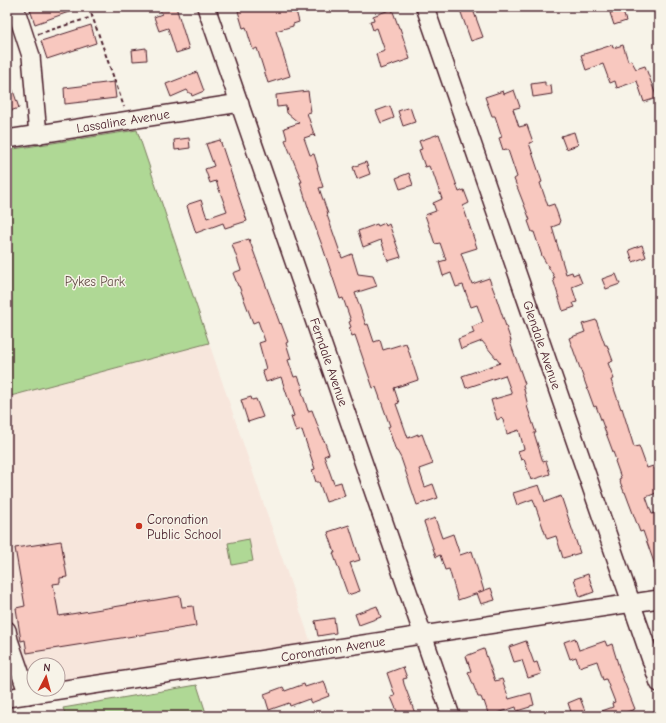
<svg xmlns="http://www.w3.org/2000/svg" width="666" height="723" font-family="'Comic Neue',sans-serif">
<rect width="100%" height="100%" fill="#f7f3e8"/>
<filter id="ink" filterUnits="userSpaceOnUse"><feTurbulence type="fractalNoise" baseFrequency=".025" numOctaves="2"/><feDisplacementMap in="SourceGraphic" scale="8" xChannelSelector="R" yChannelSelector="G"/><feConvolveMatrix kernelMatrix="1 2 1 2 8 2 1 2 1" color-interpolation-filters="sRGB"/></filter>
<g filter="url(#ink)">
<path fill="#f7e6dc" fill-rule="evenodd" d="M209,343L315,655L16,697L7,670V397ZM34,665H58V689H34Z"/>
<g fill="#afd895" stroke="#7c7c60">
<path d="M137,130L209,343L7,397V150Z"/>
<path d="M249,539L253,561L232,565L228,543Z"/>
<path d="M197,685L207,716H66L63,708Z"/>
</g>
<g fill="#f8c8bf" stroke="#4a1f2b">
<path d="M29,7H80V8L35,24Z"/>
<path d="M159,7H176L189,49L176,53L168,28L159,31L154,17L162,14Z"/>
<path d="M249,7H295L299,22L293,24V26L276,31L290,76L268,83L257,48L253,50L246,27L243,28L238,11Z"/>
<path d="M459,7H472L483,37L471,41Z"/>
<path d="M392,9L399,28H400L410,59L380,69L376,54L385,51L377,28L373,30L370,21L374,20L373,16Z"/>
<path d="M622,9L626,21L614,25L610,13Z"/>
<path d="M91,25L96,43L47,59L41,41Z"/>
<path d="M612,45L613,48L623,45L628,61L631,60L636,69L645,66L657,98L644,102L637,81L617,88L615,81L610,83L603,64L586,70L581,55Z"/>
<path d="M146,48L147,60L133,61L132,50Z"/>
<path d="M197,72L204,91L192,96L191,93H189L187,90L171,97L166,84Z"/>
<path d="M7,79H9L19,108L7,112Z"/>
<path d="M114,82L116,98L65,104L64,88Z"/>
<path d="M545,82V86L551,85L552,94L533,97L531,84Z"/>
<path d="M514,90L520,107L513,109L519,127L527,125L533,142L529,143L542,182L540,183L548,206L554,204L560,221L559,222L560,224L552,227L566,274L572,272L573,275L578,273L582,283L572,287L577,302L573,303L575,307L563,311L553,279L555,278L542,256L534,232H532L528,221L530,220L514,179L517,177L508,150L506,149L503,150L499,138L502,137L495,116H492L485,97L503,91L504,94Z"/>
<path d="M308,91L311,112L307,113L315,137L313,135L304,138L310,155L314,154L318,167H317L323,187L319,188L328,214L327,215L342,258L352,254L358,274L373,276L377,286L355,293L366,325L368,324L374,342L380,340L383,350L406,343L418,380L394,388L399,403L396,404L408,438L418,434V436L422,434L433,464L419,469L425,487L433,484L438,498L417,505L401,458L397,451H396L388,427L390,426L376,387L373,388L355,335L352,336L349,328L351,327L349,322L351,321L343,298L340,299L323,248L309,210L300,182H302L285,140L287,139L284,128L299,123L287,113L286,106L277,107L276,95Z"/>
<path d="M390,106L394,118L381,123L376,111Z"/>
<path d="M410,107L415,122L403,126L398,111Z"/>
<path d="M574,132L578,145L566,149L561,136Z"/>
<path d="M439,134L459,192L464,190L469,203L463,206L477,248L461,253L472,284L489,278L495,294L511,341L510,342L525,384L523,385L528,406H527L536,433H534L543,462L546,461L550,474L531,480L524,459L521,460L518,451L524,449L519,430L507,434L503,420L501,418L497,420L491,400L512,394L505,375L466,388L462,376L500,363L482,341L461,349L458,339L474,333L472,327L483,322L477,305L471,307L463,285L456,287L451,273L443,276L439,262L446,260L440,243L435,244L425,215L436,211L433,203L442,199L432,170L431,171L429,166L425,167L419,150L422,149L419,141Z"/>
<path d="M189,138L190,148L175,150L174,140Z"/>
<path d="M220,140L247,221L225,228L223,223L196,233L187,206L189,204L201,200L207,218L227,211L216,181L210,183L205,169L214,166L206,144Z"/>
<path d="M366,162L370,174L357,179L353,167Z"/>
<path d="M409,173L413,185L400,189L396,178Z"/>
<path d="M385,223L386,226L389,224L401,257L388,261L381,240L363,247L358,231L377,224L378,226Z"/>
<path d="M249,239L273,305L280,324L281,323L288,342L286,343L291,359L288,360L294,377L298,376L303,389H301L308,411L312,410L323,440H324L329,454L324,456L334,484L341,482L345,496L326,502L319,482H316L312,470L315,469L302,430L296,432L291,417L294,416L281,377L266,382L262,370L266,369L259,343L265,341L258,321L253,323L239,286H238L233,273L241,270L232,244Z"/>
<path d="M642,245L646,257L633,262L629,250Z"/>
<path d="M616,274L620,284L606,289L602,279Z"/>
<path d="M596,320L605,345H607L613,361L608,363L614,379L611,380L621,409L622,408L634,447L639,446L647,468L653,466V468L656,467L659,477V492L646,497L652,514L659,512V574H658L643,531L640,532L625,492H624L619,479L621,478L615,461L616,460L596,406L594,407L569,338L585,332L582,324Z"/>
<path d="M251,397L252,400L256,399L263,417L248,422L241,400Z"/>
<path d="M539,485L545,502L561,496L580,553L563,558L556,536L547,539L533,499L517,505L513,493Z"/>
<path d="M435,518L442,538L453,534L460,555L472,551L484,591L458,600L449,569L445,570L440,555L436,557L424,522Z"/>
<path d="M349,525L360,560L350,563L360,591L348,595L333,553H335L328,532Z"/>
<path d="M61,541L67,577L60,578V583L53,584L59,616L180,596L182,607L193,606L196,626L27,653L25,640L21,641L16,608L25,606L15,548Z"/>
<path d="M588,574L594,592L580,597L574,579Z"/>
<path d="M491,588L495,600L481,604L477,593Z"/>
<path d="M377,606L381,617L359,625L355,614Z"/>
<path d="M334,618L336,633L318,636L315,621Z"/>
<path d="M575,638L579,650L605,641L607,646L612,644L621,674L635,709L616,716H592L591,715L613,707L612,703L615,702L606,679L603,680L597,661L579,667L576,657L570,659L564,642Z"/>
<path d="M526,641L534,663L537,662L541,674L528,678L522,660L514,662L509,647Z"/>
<path d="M484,649L495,681L502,679L509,699L531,693L534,705L530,706V707L517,711L516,707L489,716L484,701L483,702L481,697H478L473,684L468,672L471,671L466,656Z"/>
<path d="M403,667L407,678L403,679L404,684L416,716H399L391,697L395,696L387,673Z"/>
<path d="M324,681L329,696L311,703L309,699L290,706L289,703L269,710L264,694L283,687L285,691L304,684L305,687Z"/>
<path d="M580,698L585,711L572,715L568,703Z"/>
</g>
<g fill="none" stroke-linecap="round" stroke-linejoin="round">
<g stroke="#4a1f2b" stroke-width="20">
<g id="minor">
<path d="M15,7L31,56L38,135"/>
<path d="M206,7L451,716"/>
<path d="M425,7L659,683"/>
<path d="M7,139L240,103"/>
<path d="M7,630L9,640L28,695"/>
<path d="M7,698L659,599"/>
</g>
</g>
<g stroke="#4a1f2b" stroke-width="2" stroke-dasharray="4 3" stroke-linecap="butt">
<path d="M89,7L124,107"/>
<path d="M38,34L92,17"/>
</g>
<use href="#minor" stroke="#f7f3e8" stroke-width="17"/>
</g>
</g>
<circle fill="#c8321e" stroke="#f7f3e8" stroke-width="1.5" cx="139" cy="526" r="4"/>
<g text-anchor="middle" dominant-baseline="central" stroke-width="3" stroke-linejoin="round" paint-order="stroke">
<g font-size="13" fill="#4a1f2b" stroke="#f7f3e8">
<text transform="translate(123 121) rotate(-9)">Lassaline Avenue</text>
<text transform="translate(542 345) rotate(71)">Glendale Avenue</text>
<text transform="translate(329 362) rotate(71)">Ferndale Avenue</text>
<text transform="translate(333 649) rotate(-9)">Coronation Avenue</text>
</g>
<g font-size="13" fill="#634d46" stroke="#f7f3e8">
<text x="95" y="281">Pykes Park</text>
</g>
<g font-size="13" fill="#4a1f2b" stroke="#f7f3e8" text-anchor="start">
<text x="147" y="519">Coronation<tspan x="147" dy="15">Public School</tspan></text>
</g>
</g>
<rect width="666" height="723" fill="none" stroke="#f7f3e8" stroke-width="24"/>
<rect x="12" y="12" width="642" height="699" fill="none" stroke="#4a1f2b" stroke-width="1.5" filter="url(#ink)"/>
<g transform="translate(46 677) rotate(6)"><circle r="19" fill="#f7f3e8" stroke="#b29e9c"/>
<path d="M0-3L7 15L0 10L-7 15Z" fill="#c8321e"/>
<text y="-6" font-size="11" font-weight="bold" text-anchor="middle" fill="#4a1f2b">N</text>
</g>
</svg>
